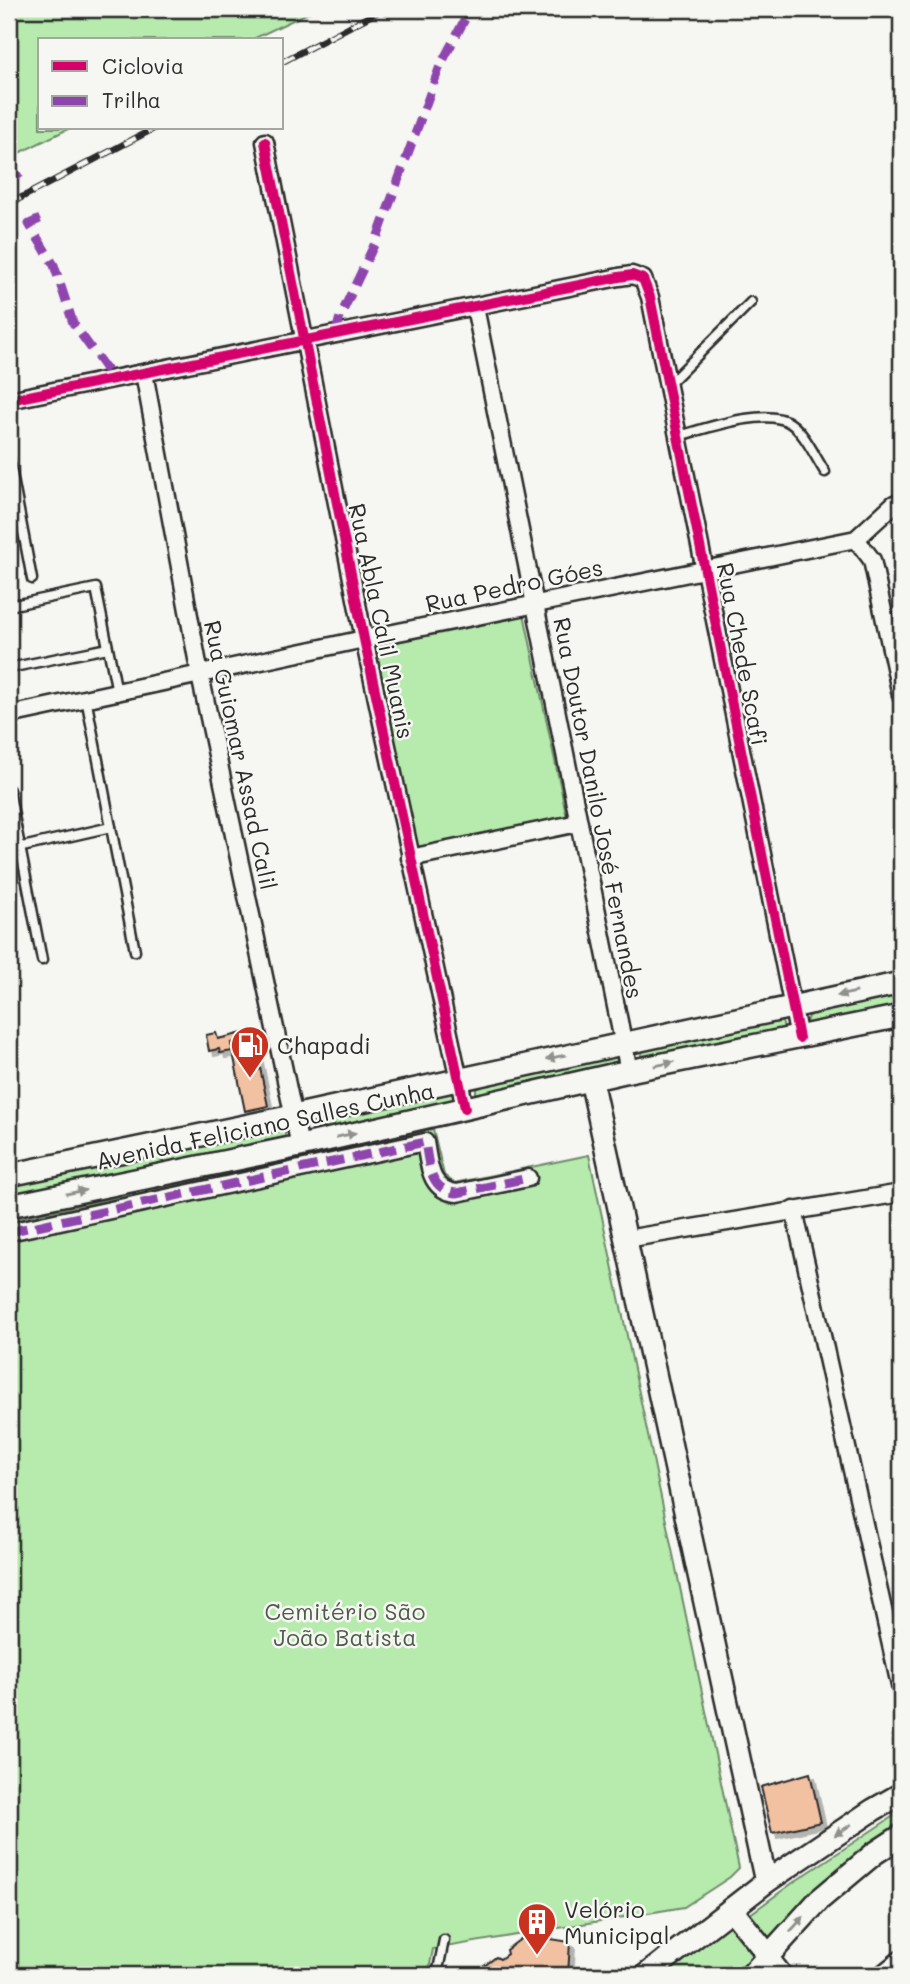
<svg xmlns="http://www.w3.org/2000/svg" width="910" height="1984" font-family="Mali,sans-serif">
<defs>
<filter id="shadow"><feDropShadow dx="5" dy="5" stdDeviation="0" flood-color="#0004"/></filter>
</defs>
<rect width="100%" height="100%" fill="#f6f6f2"/>
<filter id="ink" filterUnits="userSpaceOnUse"><feTurbulence type="fractalNoise" baseFrequency=".0143" numOctaves="2"/><feDisplacementMap in="SourceGraphic" scale="14" xChannelSelector="R" yChannelSelector="G"/><feConvolveMatrix kernelMatrix="1 2 1 2 8 2 1 2 1" color-interpolation-filters="sRGB"/></filter>
<g filter="url(#ink)">
<g fill="#b6ebad" stroke="#708b6c" stroke-width="2">
<path d="M9,9H316L251,40H40V128H70L9,158Z"/>
<path d="M524,614L567,818L417,849L374,644Z"/>
<path d="M901,994V1010L809,1027L806,1022L809,1014Z"/>
<path d="M776,1020L782,1022L784,1028L782,1034L644,1061L641,1055L644,1048Z"/>
<path d="M615,1056L619,1063L476,1095V1089L480,1085Z"/>
<path d="M450,1091L455,1098L452,1105L320,1131L315,1128L316,1117Z"/>
<path d="M285,1126V1137L9,1195V1182Z"/>
<path d="M433,1129L444,1175L454,1183L589,1155L739,1868L730,1877L684,1907L433,1949L428,1975H9V1220Z"/>
<path d="M901,1811V1827L771,1937H763L750,1924L749,1915L794,1882Z"/>
<path d="M730,1920L756,1954L738,1975H662Z"/>
</g>
<g fill="#f2c1a2" stroke="#2b2b2b" stroke-width="2" filter="url(#shadow)">
<path d="M247,1032L249,1040L231,1043L233,1051L220,1053L219,1049L209,1051L206,1035L216,1033L218,1039Z"/>
<path d="M254,1039L268,1106L245,1111L231,1043Z"/>
<path d="M810,1773L821,1822L772,1833L761,1787Z"/>
<path d="M526,1935L570,1942L568,1975H478L479,1970L496,1957L500,1959L507,1954L506,1950Z"/>
</g>
<g fill="none" stroke-linecap="round" stroke-linejoin="round">
<g stroke="#2b2b2b" stroke-width="13">
<g id="lane">
<path d="M669,384L751,302"/>
<path d="M678,436C705,429 766,407 790,423C805,433 815,457 825,472"/>
<path d="M9,458L32,579"/>
<path d="M9,606L96,588L117,692"/>
<path d="M9,668L108,648"/>
<path d="M86,698L135,951"/>
<path d="M9,790L42,960"/>
<path d="M9,850L111,827"/>
<path d="M437,1975L444,1940"/>
</g>
</g>
<g stroke="#2b2b2b" stroke-width="21">
<g id="street">
<path d="M265,142L364,639L465,1108"/>
<path d="M475,307L629,1071"/>
<path d="M144,373L200,675L300,1146"/>
<path d="M9,400L619,277L632,275L643,279L650,297L799,1038"/>
<path d="M856,539L872,560L901,695"/>
<path d="M9,715L364,639L856,539L894,504"/>
<path d="M410,858L578,823"/>
<path d="M794,1210L901,1690"/>
<path d="M9,1232L425,1142C429,1163 429,1191 457,1193L528,1178"/>
<path d="M626,1239L901,1193"/>
<path d="M769,1956L784,1975"/>
<path d="M881,1975L901,1959"/>
</g>
</g>
<g stroke="#2b2b2b" stroke-width="26">
<g id="secondary">
<path d="M591,1080L766,1882"/>
<path d="M9,1175L293,1116L901,983"/>
<path d="M9,1206L300,1146L629,1071L901,1016"/>
<path d="M731,1909L769,1956"/>
<path d="M646,1975L766,1882L873,1810L901,1794"/>
<path d="M751,1975L819,1900L875,1853L901,1836"/>
</g>
</g>
<use href="#lane" stroke="#f6f6f2" stroke-width="8"/>
<use href="#street" stroke="#f6f6f2" stroke-width="16"/>
<use href="#secondary" stroke="#f6f6f2" stroke-width="21"/>
<g stroke="#2b2b2b" stroke-width="7">
<g id="rail">
<path d="M282,62L383,9"/>
<path d="M9,204L155,128"/>
</g>
</g>
<use href="#rail" stroke="#f6f6f2" stroke-width="4.5" stroke-dasharray="13" stroke-linecap="butt"/>
<g stroke="#8e44ad" stroke-width="9" stroke-dasharray="18 9" stroke-linecap="butt">
<path d="M9,181L21,173"/>
<path d="M40,219L29,224L54,265L73,323L113,379"/>
<path d="M335,335L340,317L376,241L440,66L465,19L473,9"/>
<path d="M9,1232L425,1142C429,1163 429,1191 457,1193L528,1178"/>
</g>
<g stroke="#f6f6f2" stroke-width="15">
<g id="cycleway">
<path d="M265,142L364,639L465,1108"/>
<path d="M9,400L619,277L632,275L643,279L650,297L799,1038"/>
</g>
</g>
<use href="#cycleway" stroke="#d6006c" stroke-width="10"/>
</g>
<defs><path id="oneway-solid" d="M-6-.8H1V-3.2L6.5 0L1 3.2V.8H-6Z" transform="scale(1.75)"/></defs>
<g fill="#90908e">
<use href="#oneway-solid" transform="translate(847 994) rotate(168)"/>
<use href="#oneway-solid" transform="translate(556 1057) rotate(168)"/>
<use href="#oneway-solid" transform="translate(664 1064) rotate(-11)"/>
<use href="#oneway-solid" transform="translate(346 1135) rotate(-13)"/>
<use href="#oneway-solid" transform="translate(76 1192) rotate(-12)"/>
<use href="#oneway-solid" transform="translate(843 1830) rotate(146)"/>
<use href="#oneway-solid" transform="translate(797 1924) rotate(-48)"/>
</g>
</g>
<defs>
<g id="fuel-pin" transform="scale(2.0125)"><path d="M0 17L-7.5 6A9.5 9.5 0 1 1 7.5 6Z" fill="#c8321e" stroke="#f6f6f2"/><path d="M-5.5-6h7V0h2V4h1.3V-2.5L3-4.5l.8-.8L6-3V5H2.5V1h-1V6h-7ZM-4.2-4.7v3.2H.2V-4.7Z" fill="#fff"/></g>
<g id="building-pin" transform="scale(2.0125)"><path d="M0 17L-7.5 6A9.5 9.5 0 1 1 7.5 6Z" fill="#c8321e" stroke="#f6f6f2"/><path d="M-4-6H4V6H1V3H-1V6H-4ZM-2.5-4.3h1.7v1.8h-1.7ZM.8-4.3h1.7v1.8H.8ZM-2.5-1h1.7V.8h-1.7ZM.8-1h1.7V.8H.8Z" fill="#fff"/></g>
</defs>
<g fill-rule="evenodd">
<use href="#fuel-pin" x="250" y="1045"/>
<use href="#building-pin" x="537" y="1922"/>
</g>
<g text-anchor="middle" dominant-baseline="central" stroke-width="5" stroke-linejoin="round" paint-order="stroke">
<g font-size="23" fill="#2b2b2b" stroke="#f6f6f2">
<text transform="translate(514 585) rotate(-12)">Rua Pedro Góes</text>
<text transform="translate(382 621) rotate(78)">Rua Abla Calil Muanis</text>
<text transform="translate(743 654) rotate(79)">Rua Chede Scafi</text>
<text transform="translate(241 755) rotate(78)">Rua Guiomar Assad Calil</text>
<text transform="translate(599 808) rotate(79)">Rua Doutor Danilo José Fernandes</text>
<text transform="translate(265 1125) rotate(-12)">Avenida Feliciano Salles Cunha</text>
</g>
<g font-size="23" fill="#2b2b2b" stroke="#f6f6f2" text-anchor="start">
<text x="277" y="1045">Chapadi</text>
<text x="564" y="1909">Velório<tspan x="564" dy="26">Municipal</tspan></text>
</g>
<g font-size="23" fill="#4e5b4c" stroke="#f6f6f2">
<text x="345" y="1611">Cemitério São<tspan x="345" dy="26">João Batista</tspan></text>
</g>
</g>
<rect width="910" height="1984" fill="none" stroke="#f6f6f2" stroke-width="35"/>
<rect x="18" y="18" width="875" height="1949" fill="none" stroke="#2b2b2b" stroke-width="2.5" filter="url(#ink)"/>
<rect x="38" y="38" width="245" height="91" fill="#f6f6f2" stroke="#a5a5a2" stroke-width="2"/>
<rect x="52" y="61" width="35" height="10" fill="#d6006c" stroke="#a5a5a2" stroke-width="2"/>
<text x="102" y="74" font-size="21" fill="#2b2b2b">Ciclovia</text>
<rect x="52" y="96" width="35" height="10" fill="#8e44ad" stroke="#a5a5a2" stroke-width="2"/>
<text x="102" y="108" font-size="21" fill="#2b2b2b">Trilha</text>
</svg>
